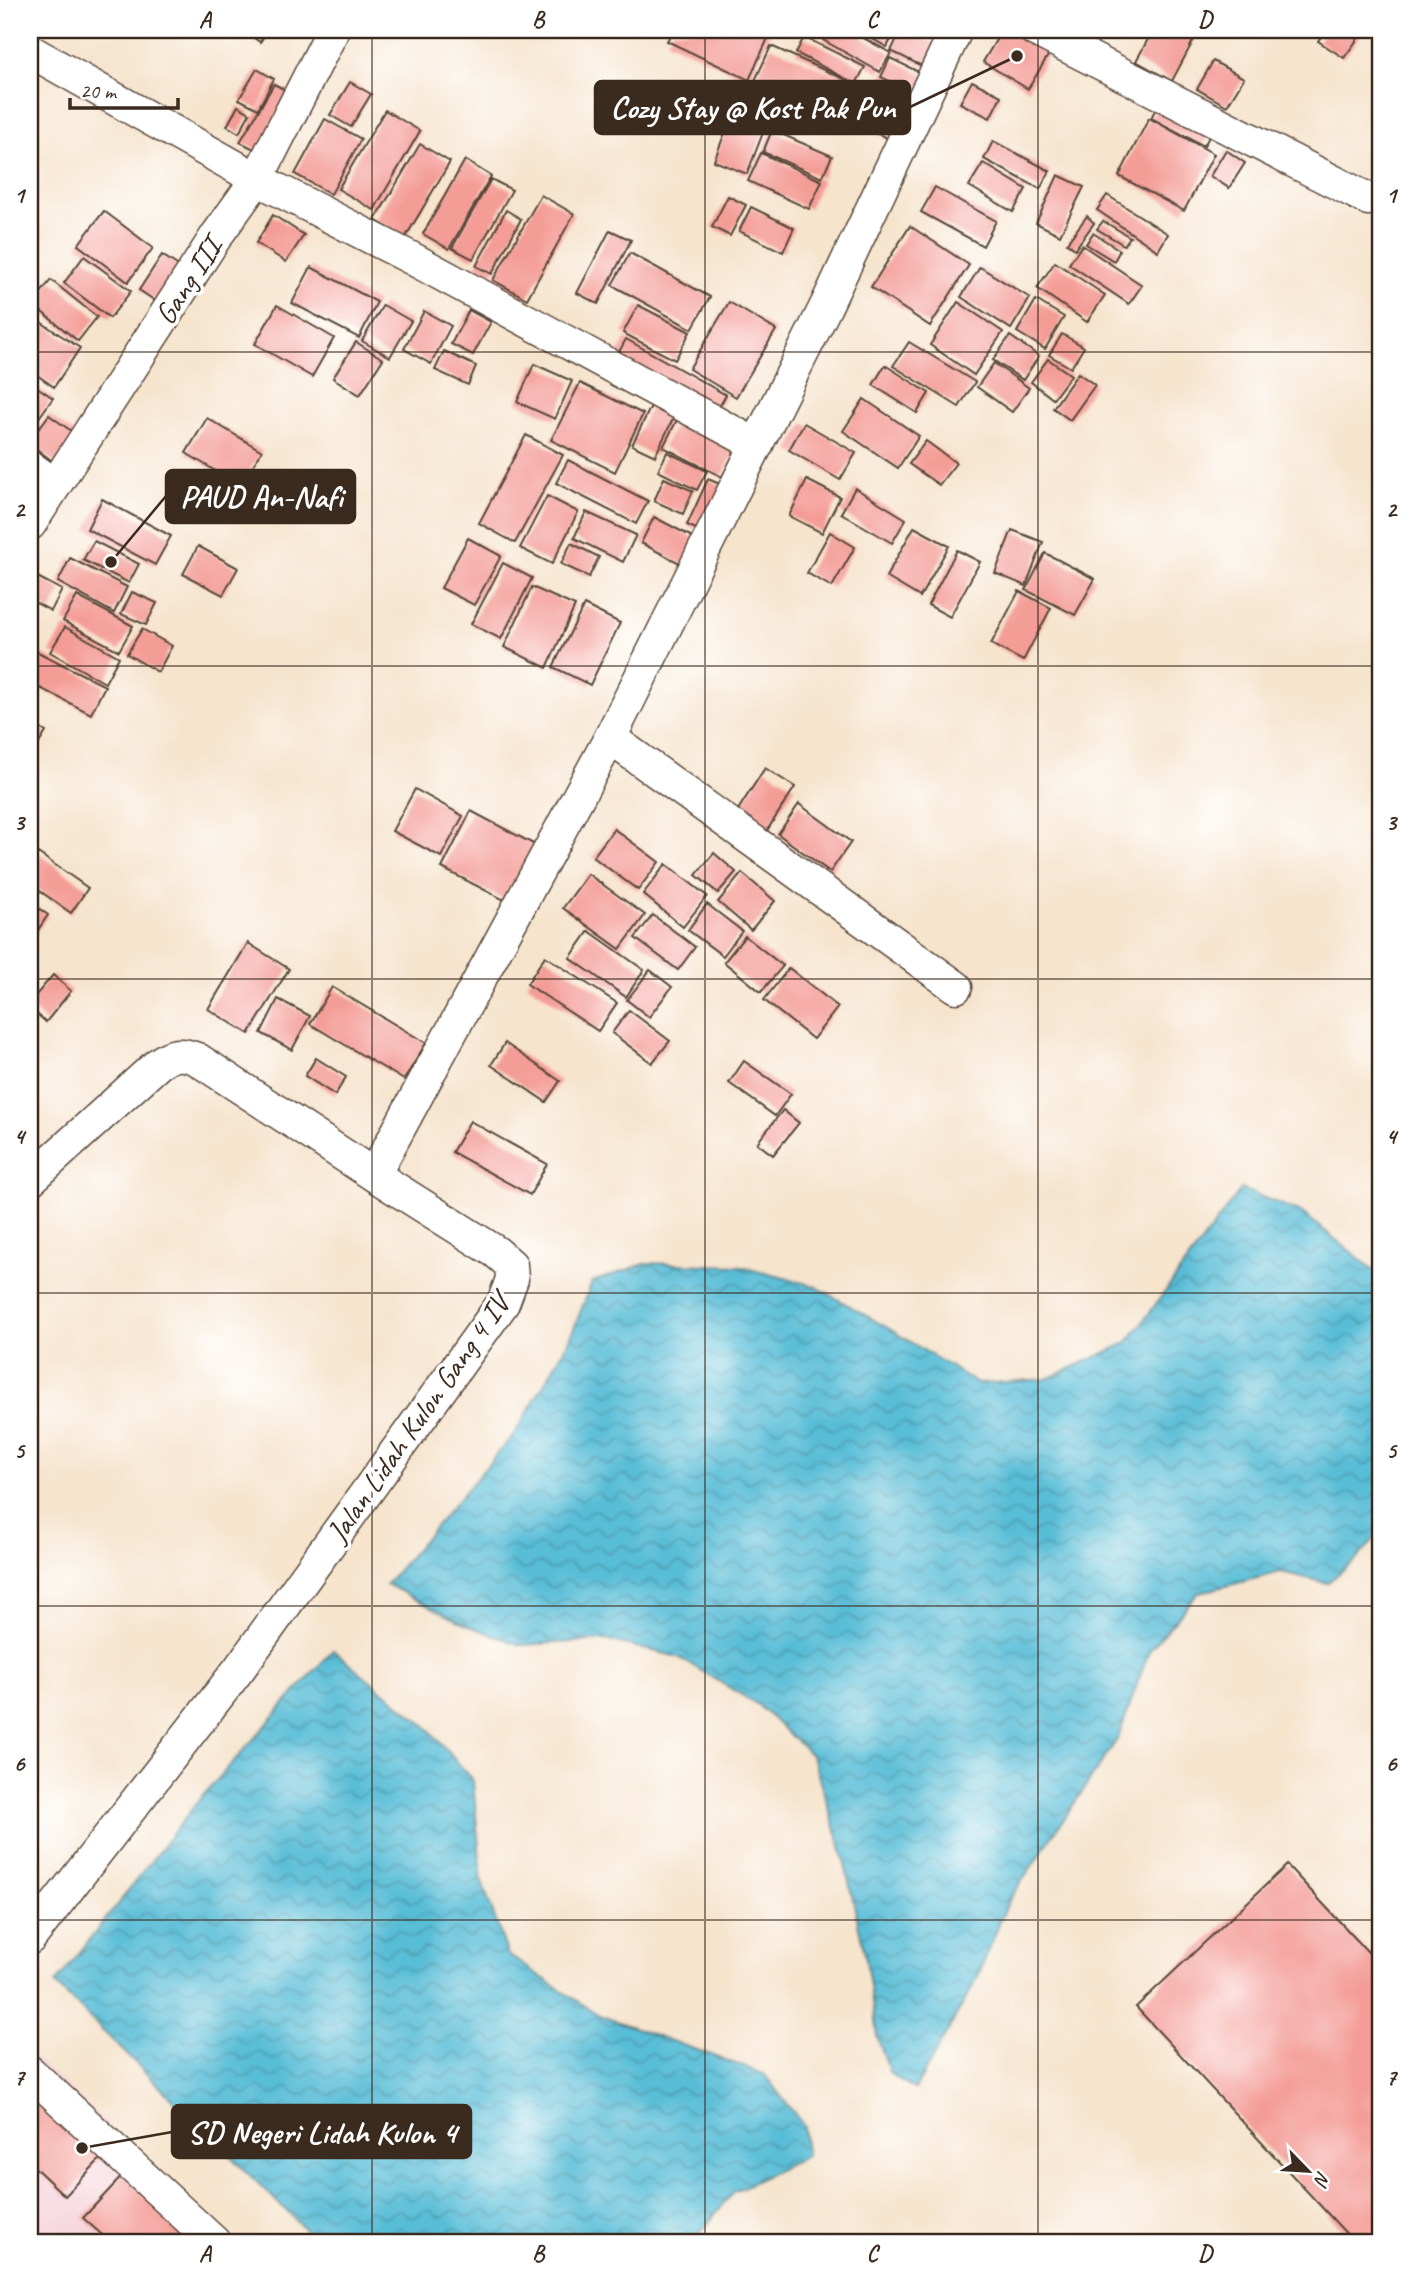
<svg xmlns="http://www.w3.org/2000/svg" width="1410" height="2272" font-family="Caveat,sans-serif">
<defs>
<pattern id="water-waves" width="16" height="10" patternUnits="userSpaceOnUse" patternTransform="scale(1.75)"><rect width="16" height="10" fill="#59bdd7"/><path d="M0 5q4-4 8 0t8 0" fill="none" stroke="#4b9aae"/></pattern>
</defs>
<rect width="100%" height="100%" fill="#fff"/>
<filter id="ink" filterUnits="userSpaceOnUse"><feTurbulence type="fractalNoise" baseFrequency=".0143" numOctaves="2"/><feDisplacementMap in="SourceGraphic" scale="14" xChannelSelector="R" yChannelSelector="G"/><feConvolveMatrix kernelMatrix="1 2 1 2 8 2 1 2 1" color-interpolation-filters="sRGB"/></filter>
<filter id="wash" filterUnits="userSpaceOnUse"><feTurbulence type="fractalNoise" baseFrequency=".00686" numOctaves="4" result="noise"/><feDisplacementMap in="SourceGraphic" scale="28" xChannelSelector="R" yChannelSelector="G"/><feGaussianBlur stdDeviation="1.57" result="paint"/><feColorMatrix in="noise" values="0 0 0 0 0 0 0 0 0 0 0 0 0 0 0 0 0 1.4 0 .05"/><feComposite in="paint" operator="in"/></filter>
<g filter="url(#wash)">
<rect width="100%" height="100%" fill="#f6e4cd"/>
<path fill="#f6cfd8" d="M30,2054L237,2242H30Z"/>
<g fill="url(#water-waves)" stroke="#4a747a" stroke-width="2">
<path d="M1241,1189L1301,1212L1380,1275V1532L1358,1558L1327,1583L1281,1572L1198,1593L1149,1651L1118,1738L1008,1902L976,1981L915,2089L890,2074L877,2036L866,1959L841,1846L812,1756L758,1705L678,1657L607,1640L520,1645L464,1624L386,1584L516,1432L569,1341L592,1282L647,1263L738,1266L815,1286L888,1328L978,1384L1047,1379L1127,1343Z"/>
<path d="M333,1650L426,1726L473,1781L482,1882L508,1955L599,2015L764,2074L804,2126L806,2156L733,2192L693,2242H318L55,1984L199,1800Z"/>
</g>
<g id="blocks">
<g fill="#f49d97">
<path d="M242,30H268L260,42Z"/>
<path d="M673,30H761L770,34L749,80L667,41Z"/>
<path d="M829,30H849L891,53L880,72L823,40Z"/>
<path d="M857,30H896L887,47Z"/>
<path d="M901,30H906L945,48L934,72L891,51Z"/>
<path d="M1002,30H1019L1052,49L1028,89L983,62Z"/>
<path d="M1153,30H1199L1172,81L1136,61Z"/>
<path d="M1326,30H1364L1344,58L1318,41Z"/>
<path d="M804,37L865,67L856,84L796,53Z"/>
<path d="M771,46L853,83L834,125L752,87Z"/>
<path d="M890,58L929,77L920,96L881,77Z"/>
<path d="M1213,61L1244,78L1227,106L1197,89Z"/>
<path d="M257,69L274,79L258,109L239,99Z"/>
<path d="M972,81L1001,96L990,118L960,103Z"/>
<path d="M350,82L371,94L351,127L330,115Z"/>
<path d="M274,84L291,93L258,151L240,142Z"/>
<path d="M1160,100L1213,129L1204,146L1151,118Z"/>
<path d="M238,106L250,113L239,133L227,126Z"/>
<path d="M385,110L420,131L374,210L338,189Z"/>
<path d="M733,112L766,125L747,174L714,161Z"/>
<path d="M877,112L906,125L898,143L869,130Z"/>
<path d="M1149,118L1214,154L1184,211L1119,176Z"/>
<path d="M325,119L361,139L331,194L295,174Z"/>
<path d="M772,130L832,156L822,178L763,152Z"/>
<path d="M993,141L1050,171L1040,189L984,159Z"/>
<path d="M420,144L450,162L405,238L375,220Z"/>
<path d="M1226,150L1245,163L1229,188L1210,176Z"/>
<path d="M761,153L822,181L809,209L748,181Z"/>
<path d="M465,160L491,176L449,249L423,234Z"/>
<path d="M983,163L1026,189L1013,212L969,186Z"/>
<path d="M1058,175L1084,187L1060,235L1036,223Z"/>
<path d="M491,179L512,190L473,259L452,248Z"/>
<path d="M935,187L996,221L983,246L921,212Z"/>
<path d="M541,195L574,214L527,299L493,280Z"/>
<path d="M1107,195L1168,234L1158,251L1097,210Z"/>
<path d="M728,196L746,205L730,236L712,227Z"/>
<path d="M751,207L794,228L783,252L739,231Z"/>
<path d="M506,210L521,219L492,274L476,266Z"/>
<path d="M104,211L153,248L128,282L78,245Z"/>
<path d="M273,215L304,235L286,262L256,243Z"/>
<path d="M1087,216L1094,223L1075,249L1067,243Z"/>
<path d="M1103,221L1130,237L1124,245L1097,229Z"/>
<path d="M910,226L969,265L930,326L871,287Z"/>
<path d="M610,230L631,240L598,304L577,293Z"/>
<path d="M1093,233L1120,250L1114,261L1086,244Z"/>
<path d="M1082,245L1142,285L1129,304L1069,264Z"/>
<path d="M630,253L710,297L692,329L612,285Z"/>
<path d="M162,255L189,273L166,308L139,290Z"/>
<path d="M84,256L131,291L110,318L64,283Z"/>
<path d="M1055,262L1105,295L1087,322L1037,288Z"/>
<path d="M311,267L377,302L359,338L292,303Z"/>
<path d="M980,267L1030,298L1011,329L961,297Z"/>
<path d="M51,280L97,317L78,341L32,304Z"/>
<path d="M1036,300L1064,317L1045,349L1017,332Z"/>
<path d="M729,302L776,330L736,397L689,369Z"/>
<path d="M958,302L1003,332L974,375L930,345Z"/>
<path d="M277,305L334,338L312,377L255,344Z"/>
<path d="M383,305L411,321L390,357L362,341Z"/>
<path d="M638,305L690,332L675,360L623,333Z"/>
<path d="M469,310L491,322L473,355L451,344Z"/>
<path d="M424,311L451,326L431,364L404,349Z"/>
<path d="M30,315L80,348L54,387L30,370Z"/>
<path d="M1062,334L1084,347L1071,368L1049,355Z"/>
<path d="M1010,336L1039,356L1023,380L993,360Z"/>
<path d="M626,339L726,395L714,416L614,361Z"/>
<path d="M356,342L383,359L360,395L333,378Z"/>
<path d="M909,342L975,382L959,407L893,366Z"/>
<path d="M444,351L476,366L468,385L435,370Z"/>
<path d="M1048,359L1071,375L1053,399L1031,382Z"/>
<path d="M994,363L1029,388L1012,412L977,387Z"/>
<path d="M534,364L572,381L555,419L517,402Z"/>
<path d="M885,365L929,393L917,413L873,385Z"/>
<path d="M1078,373L1095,385L1070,420L1053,408Z"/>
<path d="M30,382L53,398L36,422L30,418Z"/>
<path d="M580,383L643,414L615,472L551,440Z"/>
<path d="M864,399L919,436L898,468L843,431Z"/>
<path d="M652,404L675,415L655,456L632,445Z"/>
<path d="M681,412L740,442L722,477L663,447Z"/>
<path d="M49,415L81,438L60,467L30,444V440Z"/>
<path d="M207,418L262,451L240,486L186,453Z"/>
<path d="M804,423L856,453L840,480L789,450Z"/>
<path d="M526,435L563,455L515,543L479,523Z"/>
<path d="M926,441L956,463L939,485L909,464Z"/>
<path d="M667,452L707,471L697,490L658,471Z"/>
<path d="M568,460L648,501L636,524L556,483Z"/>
<path d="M664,478L693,491L683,514L654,501Z"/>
<path d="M708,479L729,488L707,534L687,525Z"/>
<path d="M807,480L840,497L822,533L789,516Z"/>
<path d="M855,488L906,519L892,543L841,513Z"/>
<path d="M547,496L578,512L552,564L520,548Z"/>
<path d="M102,499L171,536L155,565L87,529Z"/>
<path d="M586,512L636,535L623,562L574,538Z"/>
<path d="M654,517L702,542L689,568L641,543Z"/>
<path d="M914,527L949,546L920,597L886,577Z"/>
<path d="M1012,530L1043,542L1026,586L995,573Z"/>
<path d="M830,532L855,547L832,587L807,573Z"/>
<path d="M468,538L501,556L474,605L441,588Z"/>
<path d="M94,541L139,564L129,583L83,560Z"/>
<path d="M571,543L599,557L589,577L561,564Z"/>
<path d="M198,546L238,568L223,595L183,574Z"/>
<path d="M957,550L980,562L950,617L928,605Z"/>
<path d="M1045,553L1095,579L1075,615L1026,590Z"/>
<path d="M70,558L127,587L114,613L58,582Z"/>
<path d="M503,563L532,578L501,639L471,624Z"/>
<path d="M30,573L62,590L51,611L30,600Z"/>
<path d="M532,587L575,606L547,668L504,647Z"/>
<path d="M1019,591L1051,608L1023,661L991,644Z"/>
<path d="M132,592L157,603L146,625L121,614Z"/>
<path d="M77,596L133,626L119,651L63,621Z"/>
<path d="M584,605L620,623L590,685L553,667Z"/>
<path d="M65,627L119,657L105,683L50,652Z"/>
<path d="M142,629L172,646L158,672L127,654Z"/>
<path d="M36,651L105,686L91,714L30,683V663Z"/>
<path d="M30,722L46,732L30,758Z"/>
<path d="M765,768L795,787L766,832L736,813Z"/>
<path d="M415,789L463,816L441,857L392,831Z"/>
<path d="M799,804L851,842L830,872L778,834Z"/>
<path d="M471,811L539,847L510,903L442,868Z"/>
<path d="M614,829L659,862L638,890L593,857Z"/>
<path d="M38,853L88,888L71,913L30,884V865Z"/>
<path d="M714,853L736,872L718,893L696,875Z"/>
<path d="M666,864L707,896L683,927L643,894Z"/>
<path d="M742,873L775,901L751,930L718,902Z"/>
<path d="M588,874L645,915L620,949L563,908Z"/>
<path d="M30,902L48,915L30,942Z"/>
<path d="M707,904L742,931L723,956L688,930Z"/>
<path d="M653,915L695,947L678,970L635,938Z"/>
<path d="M589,931L644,970L626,997L570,958Z"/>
<path d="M745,936L783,966L761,992L724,962Z"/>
<path d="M248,943L289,969L249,1034L208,1009Z"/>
<path d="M545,956L617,1003L598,1031L527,984Z"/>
<path d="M789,968L838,1007L813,1039L764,1000Z"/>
<path d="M650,970L672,987L649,1017L627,1000Z"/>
<path d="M53,975L71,991L46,1022L30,1008V1002Z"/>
<path d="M332,987L426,1043L404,1080L310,1024Z"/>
<path d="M278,999L310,1016L292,1050L261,1033Z"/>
<path d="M629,1010L670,1041L652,1063L612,1033Z"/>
<path d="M505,1043L560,1081L546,1102L491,1065Z"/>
<path d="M316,1058L346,1077L335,1095L305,1076Z"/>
<path d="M744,1061L791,1094L775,1116L729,1083Z"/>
<path d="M783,1110L799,1123L773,1155L757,1143Z"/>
<path d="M470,1121L547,1164L530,1195L452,1152Z"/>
<path d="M1287,1865L1380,1965V2242H1354L1136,2007Z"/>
<path d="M30,2081L106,2153L65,2196L30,2163Z"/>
<path d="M125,2173L200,2242H110L83,2218Z"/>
</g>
</g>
</g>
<g filter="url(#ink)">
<use href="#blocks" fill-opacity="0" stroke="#574638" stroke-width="2"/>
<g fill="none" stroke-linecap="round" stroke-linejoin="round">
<g stroke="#574638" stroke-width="35">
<g id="street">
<path d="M1035,30L1368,199"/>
<path d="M30,51L257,179L413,259L757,445"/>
<path d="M30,467L55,485"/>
<path d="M30,524L217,235L257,179L333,30"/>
<path d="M610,738L956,987"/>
<path d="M374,1175L610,738L826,306L956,30"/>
<path d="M30,1180L158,1064C172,1054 180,1052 197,1059L374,1175L496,1252L511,1265L512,1279L503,1303L239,1669L30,1938"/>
<path d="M30,2072L214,2242"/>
</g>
</g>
<use href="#street" stroke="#fff" stroke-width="32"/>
</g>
</g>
<path fill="none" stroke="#3b2a1e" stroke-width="2" stroke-opacity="0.55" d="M372,30V2242M705,30V2242M1038,30V2242M30,352H1380M30,666H1380M30,979H1380M30,1293H1380M30,1606H1380M30,1920H1380"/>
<g text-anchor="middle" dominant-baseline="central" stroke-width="7" stroke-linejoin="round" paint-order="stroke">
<g font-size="30" fill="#3b2a1e" stroke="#fff">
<text transform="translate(188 281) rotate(-57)">Gang III</text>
<text transform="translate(418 1418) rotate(-55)">Jalan Lidah Kulon Gang 4 IV</text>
</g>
</g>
<path fill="none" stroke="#3b2a1e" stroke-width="2.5" d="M1017 56L910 107M111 562L166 496M82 2148L172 2132"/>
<g fill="#3b2a1e" stroke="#fff" stroke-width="2.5">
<circle cx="1017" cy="56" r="7"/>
<circle cx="111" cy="562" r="7"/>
<circle cx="82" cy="2148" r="7"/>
</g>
<g fill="#3b2a1e" stroke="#3b2a1e" stroke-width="2.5">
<rect x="595" y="81" width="315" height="53" rx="7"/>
<rect x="166" y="470" width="189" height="53" rx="7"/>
<rect x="172" y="2105" width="299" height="53" rx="7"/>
</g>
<g font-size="32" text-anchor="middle" font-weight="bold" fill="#fff">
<text x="753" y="118">Cozy Stay @ Kost Pak Pun</text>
<text x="261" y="507">PAUD An-Nafi</text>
<text x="322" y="2143">SD Negeri Lidah Kulon 4</text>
</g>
<rect width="1410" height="2272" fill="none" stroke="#fff" stroke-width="77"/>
<g transform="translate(1308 2171) rotate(115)" stroke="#ffffff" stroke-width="5" paint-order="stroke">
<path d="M0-5L12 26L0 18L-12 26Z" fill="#3b2a1e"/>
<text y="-10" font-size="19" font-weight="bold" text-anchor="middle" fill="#3b2a1e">N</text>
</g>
<path d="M70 98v10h108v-10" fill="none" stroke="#3b2a1e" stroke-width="3.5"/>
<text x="80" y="98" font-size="21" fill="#3b2a1e" stroke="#ffffff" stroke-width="5" paint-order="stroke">20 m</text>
<rect x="38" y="38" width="1334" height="2196" fill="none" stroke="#3b2a1e" stroke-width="2.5"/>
<g font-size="23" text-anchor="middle" font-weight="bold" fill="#3b2a1e">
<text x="205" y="27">A</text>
<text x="538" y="27">B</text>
<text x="872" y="27">C</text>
<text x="1205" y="27">D</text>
<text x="19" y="203">1</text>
<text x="1391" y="203">1</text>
<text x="19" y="517">2</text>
<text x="1391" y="517">2</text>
<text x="19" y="830">3</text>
<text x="1391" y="830">3</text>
<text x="19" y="1144">4</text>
<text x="1391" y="1144">4</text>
<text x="19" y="1458">5</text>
<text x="1391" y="1458">5</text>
<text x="19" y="1771">6</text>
<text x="1391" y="1771">6</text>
<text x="19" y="2085">7</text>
<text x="1391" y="2085">7</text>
<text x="205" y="2261">A</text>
<text x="538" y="2261">B</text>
<text x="872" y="2261">C</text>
<text x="1205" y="2261">D</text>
</g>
</svg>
